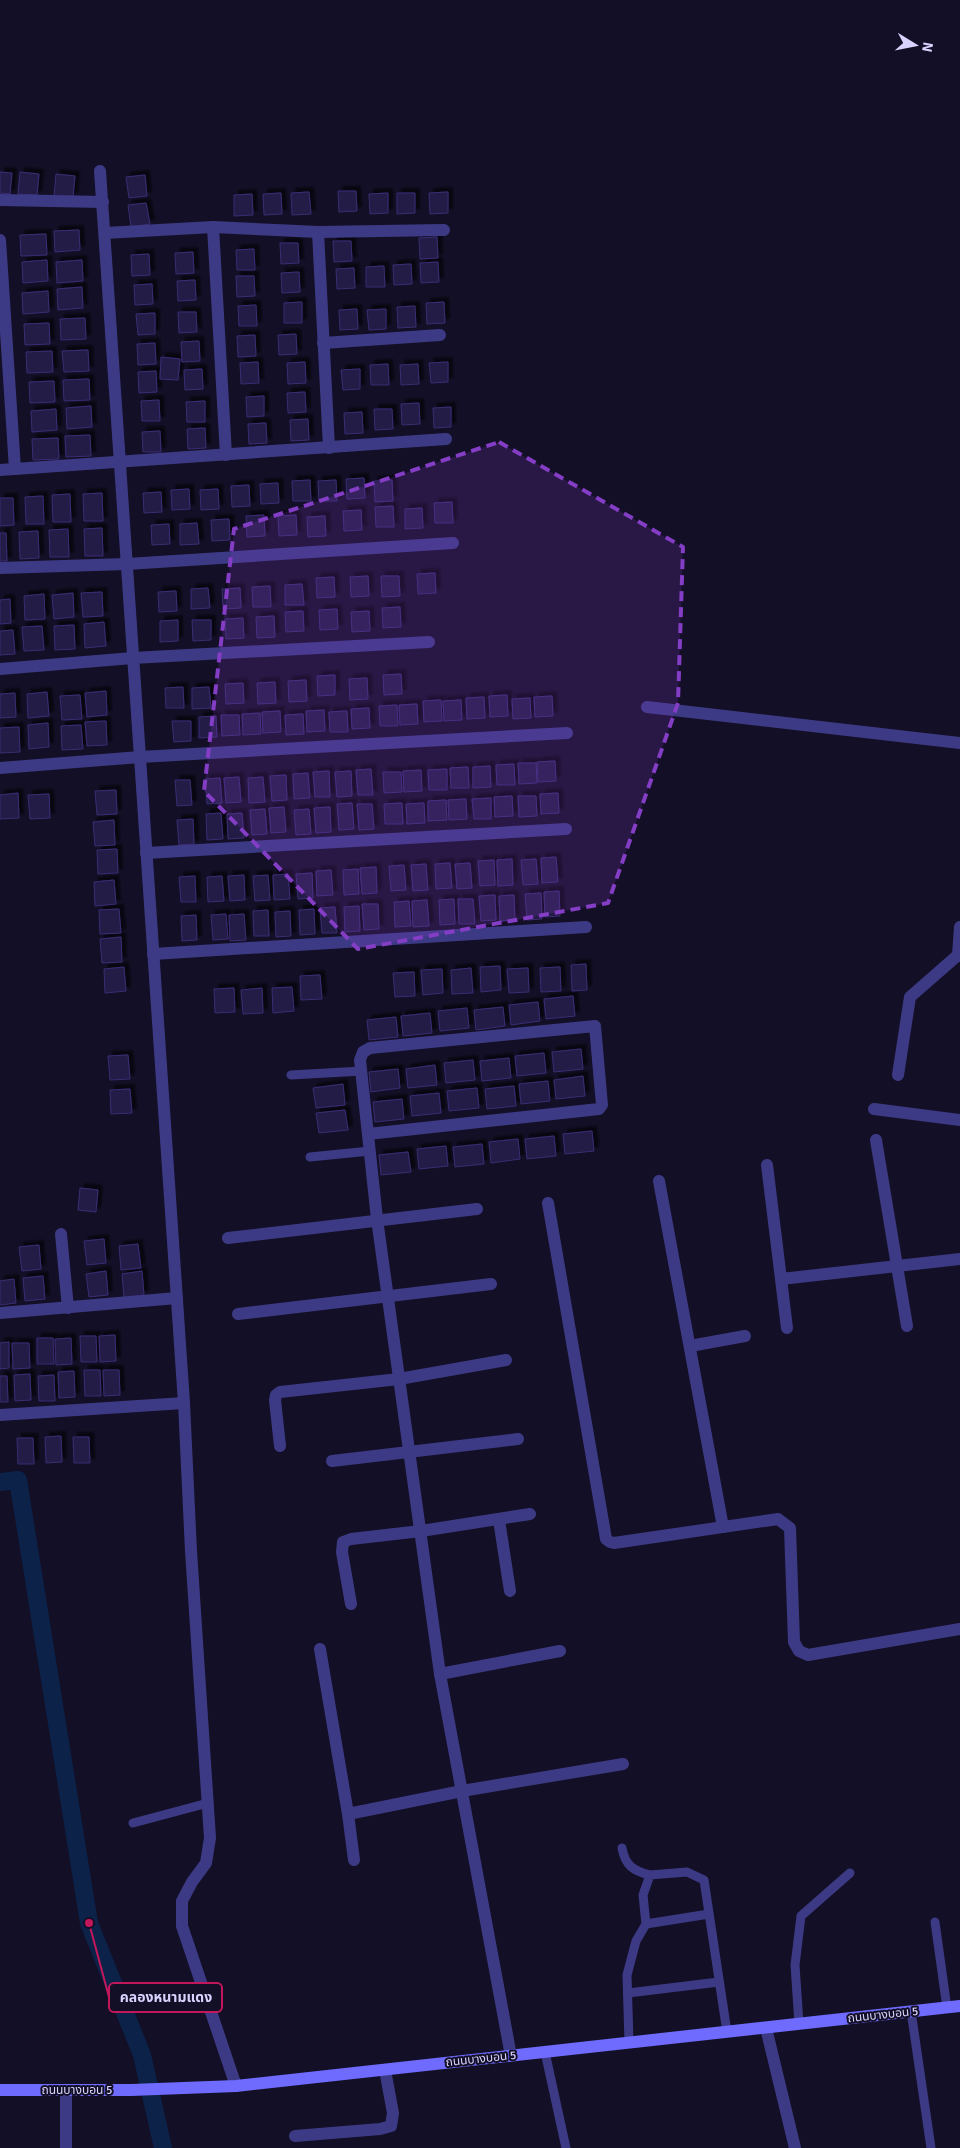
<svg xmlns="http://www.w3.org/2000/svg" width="960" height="2148" font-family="Signika,'Noto Sans Thai',sans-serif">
<defs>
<filter id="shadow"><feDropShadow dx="4.5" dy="-4.5" stdDeviation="1" flood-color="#0009"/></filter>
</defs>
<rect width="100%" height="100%" fill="#130f26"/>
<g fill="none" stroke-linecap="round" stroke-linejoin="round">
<path stroke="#0c2248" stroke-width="18" d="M0,1482L18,1480L89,1923L142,2055L163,2148"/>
</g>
<g fill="#241b47" stroke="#3b2d73" filter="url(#shadow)">
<path d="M0,172L12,173L10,194L0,193Z"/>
<path d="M20,172L39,174L37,195L18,194Z"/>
<path d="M56,174L75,176L73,197L54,196Z"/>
<path d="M145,175L147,196L129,198L126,177Z"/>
<path d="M338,191H356L357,211L339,212Z"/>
<path d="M309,192L311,214L292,215L291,193Z"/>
<path d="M448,192V213L430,214L429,193Z"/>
<path d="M281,193L282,214L264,215L263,194Z"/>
<path d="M388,193V213L370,214L369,194Z"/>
<path d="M397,193H415V213L397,214Z"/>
<path d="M252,194L253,215L234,216V195Z"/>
<path d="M146,203L150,224L131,227L128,205Z"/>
<path d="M79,230L80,250L55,252L54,231Z"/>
<path d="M46,234L47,255L21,256L20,235Z"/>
<path d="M437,237L438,258L420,259L419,238Z"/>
<path d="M333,241H351L352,261L334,262Z"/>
<path d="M280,243H298L299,263L281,264Z"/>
<path d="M254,249L255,270H237L236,250Z"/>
<path d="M193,252L194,273L176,274L175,253Z"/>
<path d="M149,254L150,275L132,276L131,255Z"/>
<path d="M47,260L48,281L23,283L22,262Z"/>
<path d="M82,260L83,281L57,283L56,262Z"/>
<path d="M438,262L439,282L421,283L420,263Z"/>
<path d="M411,264L412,284L394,285L393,265Z"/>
<path d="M384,266L385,287H366V267Z"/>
<path d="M354,268L355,288L337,289L336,269Z"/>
<path d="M299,272L300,292L282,293L281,273Z"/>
<path d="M236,276H254L255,296L237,297Z"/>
<path d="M195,280L196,300L178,301L177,281Z"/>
<path d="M152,284L153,304L135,305L134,285Z"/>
<path d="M82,287L83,308L58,310L57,289Z"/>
<path d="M48,291L49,312L23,314L22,293Z"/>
<path d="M302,302V323H284V303Z"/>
<path d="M444,302L445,323L427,324L426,303Z"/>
<path d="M256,305L257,326H239L238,306Z"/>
<path d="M415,306L416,327L398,328L397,307Z"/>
<path d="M357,309L358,329L340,330L339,310Z"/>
<path d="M386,309V329L369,330L367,310Z"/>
<path d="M178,312H196L197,332L179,333Z"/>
<path d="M155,313V334L138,335L136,314Z"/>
<path d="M85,318L86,339L61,340L60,319Z"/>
<path d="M49,323L50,344L25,345L24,324Z"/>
<path d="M296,334L297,354L279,355L278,335Z"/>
<path d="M255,335L256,356L238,357L237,336Z"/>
<path d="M199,341L200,361L182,362L181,342Z"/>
<path d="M155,343L156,364L138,365L137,344Z"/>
<path d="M88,350L89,371L64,372L62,351Z"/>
<path d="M52,351L53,372L27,373L26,352Z"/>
<path d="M161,357L180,359L178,380L160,379Z"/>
<path d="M258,362L259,383L241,384L240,363Z"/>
<path d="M305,362L306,383L288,384L287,363Z"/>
<path d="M448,362V382L431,383L429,363Z"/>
<path d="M388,364L389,385H371L370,365Z"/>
<path d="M418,364L419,384L401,385L400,365Z"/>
<path d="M202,369L203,389L185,390L184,370Z"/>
<path d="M360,369V389L343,390L341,370Z"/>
<path d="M156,371L157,392L139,393L138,372Z"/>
<path d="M89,379L90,400L64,401L63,380Z"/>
<path d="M54,381L55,402L30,403L29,382Z"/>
<path d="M305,392L306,412L288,413L287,393Z"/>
<path d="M264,396V416L247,417L246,397Z"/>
<path d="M159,400L160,421H142L141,401Z"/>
<path d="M205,401V422H187L186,402Z"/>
<path d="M419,403L420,424L402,425L401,404Z"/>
<path d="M91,406L92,427L67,429L66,408Z"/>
<path d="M451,407V427L434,428L433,408Z"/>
<path d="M56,409L57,430L32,432L31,411Z"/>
<path d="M374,409H392L393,429L375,430Z"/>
<path d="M362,412L363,433L345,434L344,413Z"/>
<path d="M308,419L309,440L291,441L290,420Z"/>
<path d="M266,423L267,443L249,444L248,424Z"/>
<path d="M205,428L206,448L188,449L187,429Z"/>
<path d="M160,431L161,452H143L142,432Z"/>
<path d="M90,435L91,456L66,457L65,436Z"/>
<path d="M58,438L59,459L33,460L32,439Z"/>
<path d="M364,478L365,498L347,499L346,479Z"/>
<path d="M310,480L311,501H293L292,481Z"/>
<path d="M336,480L337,501H319L318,481Z"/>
<path d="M392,480L393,501L375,502L374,481Z"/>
<path d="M278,483L279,503L261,504L260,484Z"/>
<path d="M249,485L250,506L232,507L231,486Z"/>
<path d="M189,489L190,509L172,510L171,490Z"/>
<path d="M218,489L219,509L201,510L200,490Z"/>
<path d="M161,492L162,512L144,513L143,493Z"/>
<path d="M102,493L103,521H84L83,494Z"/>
<path d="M70,494L71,522H53L52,495Z"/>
<path d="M43,496L44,524H26L25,497Z"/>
<path d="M0,498H13L14,525L0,526Z"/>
<path d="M452,502L453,523H435L434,503Z"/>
<path d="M393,506L394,527H376L375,507Z"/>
<path d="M422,508L423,528L405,529V509Z"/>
<path d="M361,510L362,530L344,531L343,511Z"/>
<path d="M264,515L265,536L247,537L246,516Z"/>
<path d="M296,515L297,535L279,536L278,516Z"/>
<path d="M325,516L326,536L308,537L307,517Z"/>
<path d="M229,519L230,540L212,541L211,520Z"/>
<path d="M197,523L199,544L180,545V524Z"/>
<path d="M169,524L170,544L152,545L151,525Z"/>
<path d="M102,528L103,556H85L84,529Z"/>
<path d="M68,529L69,557H50L49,530Z"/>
<path d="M38,531L39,558L20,559L19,532Z"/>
<path d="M0,533H6L7,561H0Z"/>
<path d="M435,573L436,593L418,594L417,574Z"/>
<path d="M368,576L369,596L351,597L350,577Z"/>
<path d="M381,576H399L400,596L382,597Z"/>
<path d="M334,577L335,597L317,598L316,578Z"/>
<path d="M302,584L304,605H285V585Z"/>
<path d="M270,586L271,607H253L252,587Z"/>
<path d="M208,588L210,608L191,609V589Z"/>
<path d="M240,588L241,608L223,609L222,589Z"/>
<path d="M176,591L177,611L159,612L158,592Z"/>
<path d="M102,592L103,616L83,617L81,593Z"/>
<path d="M73,593L74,617L54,619L52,595Z"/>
<path d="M44,594L45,619L25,620L24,596Z"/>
<path d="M10,599L11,623L0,624V600Z"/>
<path d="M400,607L401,627L383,628L382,608Z"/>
<path d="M337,609L338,629L320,630L319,610Z"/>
<path d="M303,611L304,631L286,632L285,612Z"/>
<path d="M369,611L370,631L352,632L351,612Z"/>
<path d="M274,616L275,637L257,638L256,617Z"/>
<path d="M243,618L244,638L226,639L225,619Z"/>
<path d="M178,620V641L160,642V621Z"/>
<path d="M192,620H211V640L193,641Z"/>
<path d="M104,622L106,646L85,648L84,624Z"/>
<path d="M74,625L75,649L55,650L54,626Z"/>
<path d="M42,626L44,650L24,651L22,627Z"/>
<path d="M13,630L15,654L0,655V631Z"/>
<path d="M401,674L402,694L384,695L383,675Z"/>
<path d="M335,675V695L318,696L317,676Z"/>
<path d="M367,678L368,699L350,700L349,679Z"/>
<path d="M306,680L307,701L289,702L288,681Z"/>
<path d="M275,682L276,703L258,704L257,683Z"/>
<path d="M243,683L244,703L226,704L225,684Z"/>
<path d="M183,687L184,708H166L165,688Z"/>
<path d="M209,687L211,708L192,709V688Z"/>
<path d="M106,691L107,715L87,717L85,693Z"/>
<path d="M47,692L49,716L28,718L27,694Z"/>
<path d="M15,693L16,717L0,718V694Z"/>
<path d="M80,695L82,719L62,720L60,696Z"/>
<path d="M507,695L508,716L490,717L489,696Z"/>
<path d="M552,696L553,716L535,717L534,697Z"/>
<path d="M484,697L485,718L467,719L466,698Z"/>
<path d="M530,698L531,718L513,719L512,699Z"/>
<path d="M441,700L442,721L424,722L423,701Z"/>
<path d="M461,700L462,720L444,721L443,701Z"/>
<path d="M417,704L418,724L400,725L399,705Z"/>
<path d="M397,705L398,726H380L379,706Z"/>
<path d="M369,708L370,728L352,729L351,709Z"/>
<path d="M324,710L325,731L307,732L306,711Z"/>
<path d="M280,711L281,732L263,733L262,712Z"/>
<path d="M347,711L348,732H330L329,712Z"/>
<path d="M260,713L261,734L243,735L242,714Z"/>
<path d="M303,714L304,734L286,735L285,715Z"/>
<path d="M221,715H239L240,735L222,736Z"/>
<path d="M216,716L217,737L199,738V717Z"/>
<path d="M106,721L107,745L87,746L85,722Z"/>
<path d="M172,721H191V741L174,742Z"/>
<path d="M48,723L49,747L29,749L28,725Z"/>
<path d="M81,725L83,749L62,750L61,726Z"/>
<path d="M19,727L20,752L0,753V728Z"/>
<path d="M555,761L556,781L538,782L537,762Z"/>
<path d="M518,763H536L537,783L519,784Z"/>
<path d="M514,764L515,785H497L496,765Z"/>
<path d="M490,766L491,787L473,788V767Z"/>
<path d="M468,767L469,788H451L450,768Z"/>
<path d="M371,769L373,795H358L356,770Z"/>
<path d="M447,769V790H429L428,770Z"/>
<path d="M421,770L422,791L404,792L403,771Z"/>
<path d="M329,771L330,797H315L313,772Z"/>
<path d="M351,771L352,796L337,797L335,772Z"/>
<path d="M383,772H401L402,792L384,793Z"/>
<path d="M308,773L310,798L294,799L293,774Z"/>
<path d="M286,775L287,800L272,801L270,776Z"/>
<path d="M239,777L241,802L226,803L224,778Z"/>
<path d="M263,777L265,802L249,803L248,778Z"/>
<path d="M220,778L222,803L207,804L205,779Z"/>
<path d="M175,780H190L192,805L177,806Z"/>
<path d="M116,790L117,814L97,815L95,791Z"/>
<path d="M18,793L19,818L0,819V795Z"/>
<path d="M558,793L559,813L541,814L540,794Z"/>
<path d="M49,794L50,818L30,819L28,795Z"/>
<path d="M512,796L513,816L495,817L494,797Z"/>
<path d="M518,796H536L537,816L519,817Z"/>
<path d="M491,798V819H474L472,799Z"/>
<path d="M466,799L467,819L449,820L448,800Z"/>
<path d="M446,800L447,820L428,821V801Z"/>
<path d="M352,803L354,829L339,830L337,804Z"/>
<path d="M402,803L403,824H385L384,804Z"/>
<path d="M424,803L425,823L407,824L406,804Z"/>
<path d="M357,804H372L374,829L359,830Z"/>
<path d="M284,807L286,832L271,833L269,808Z"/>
<path d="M330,807L331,832L316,833L314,808Z"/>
<path d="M265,809L267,834L252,835L250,810Z"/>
<path d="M309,809L311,834L296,835L294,810Z"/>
<path d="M221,813L223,839L207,840L206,814Z"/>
<path d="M242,813L244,838L228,839L227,814Z"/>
<path d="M193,819L194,844L179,845L177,820Z"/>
<path d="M114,820L115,845L95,846L93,822Z"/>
<path d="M117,849L118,873L98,874L97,850Z"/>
<path d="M556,857L558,882L542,883L541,858Z"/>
<path d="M512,859L513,885L498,886L497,860Z"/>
<path d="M536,859L538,884L523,885L521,860Z"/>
<path d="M494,860L495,885L480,886L478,861Z"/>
<path d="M450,863L452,888L436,889L435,864Z"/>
<path d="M470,863L472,888L457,889L455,864Z"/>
<path d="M426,864L428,890L413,891L411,865Z"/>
<path d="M404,865L406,890L391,891L389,866Z"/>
<path d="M376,867L377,893L362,894L360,868Z"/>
<path d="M358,869L359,894L344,895L343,870Z"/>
<path d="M331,870L333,895L317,896L316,871Z"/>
<path d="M312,873L313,898L298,899L296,874Z"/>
<path d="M288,874L290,899L274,900L273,875Z"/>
<path d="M244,875L245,900L230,901L228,876Z"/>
<path d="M268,875L270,900L255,901L253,876Z"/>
<path d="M195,876L196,902H181L179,877Z"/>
<path d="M222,876L224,901L208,902L207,877Z"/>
<path d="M114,880L116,904L95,906L94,882Z"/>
<path d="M559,891L560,916L545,917L544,892Z"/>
<path d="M541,893L542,919L527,920L525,894Z"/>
<path d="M495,895L496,920L481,921L479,896Z"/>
<path d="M514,895L515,920L500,921L499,896Z"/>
<path d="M454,899L455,924L440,925L439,900Z"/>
<path d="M458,899H473L475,924H459Z"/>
<path d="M427,900L429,926L413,927L412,901Z"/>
<path d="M409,901L411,926L395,927L394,902Z"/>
<path d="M362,904H378L379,929L364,930Z"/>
<path d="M359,906L360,931L345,932L344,907Z"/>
<path d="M335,907L337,933H322L320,908Z"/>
<path d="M119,909L121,933L100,934L99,910Z"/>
<path d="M314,909L315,934L300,935L299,910Z"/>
<path d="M268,910L269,936H254L253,911Z"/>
<path d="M290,911L291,936L276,937L275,912Z"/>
<path d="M226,914L228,939L213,940L211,915Z"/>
<path d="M244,914L246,940L230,941L229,915Z"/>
<path d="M196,915L197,940L182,941L181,916Z"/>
<path d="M121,937L122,962L102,963L100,939Z"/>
<path d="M586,964L587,990L572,991L571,965Z"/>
<path d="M500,966L501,990L481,992L480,967Z"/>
<path d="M124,967L126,991L105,993L104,969Z"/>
<path d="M560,967L561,991L541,992L540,968Z"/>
<path d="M471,968L473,993L452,994L451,970Z"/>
<path d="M528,968L529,992L509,993L507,969Z"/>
<path d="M442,969L443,993L423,995L421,970Z"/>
<path d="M414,972L415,996L395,997L393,973Z"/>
<path d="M320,975L322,999L301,1000L300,976Z"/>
<path d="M292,987L294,1011L273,1013L272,988Z"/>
<path d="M234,988L235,1012L215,1013L214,989Z"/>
<path d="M262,988L263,1013L243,1014L241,990Z"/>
<path d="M573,996L575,1016L546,1019L544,999Z"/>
<path d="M538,1002L540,1021L511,1025L509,1005Z"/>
<path d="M503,1007L505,1026L476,1030L474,1010Z"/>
<path d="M467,1008L469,1028L440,1031L438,1011Z"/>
<path d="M430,1013L432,1033L403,1036L401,1016Z"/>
<path d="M396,1017L398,1037L369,1040L367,1020Z"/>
<path d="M581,1049L583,1069L554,1072L552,1052Z"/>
<path d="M544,1053L546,1073L517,1076L515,1056Z"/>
<path d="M128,1055L130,1079L110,1080L108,1056Z"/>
<path d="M509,1058L511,1078L482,1081L480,1061Z"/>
<path d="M473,1060L475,1080L446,1083L444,1063Z"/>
<path d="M435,1065L437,1085L408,1088L406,1069Z"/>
<path d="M398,1069L400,1088L371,1092L369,1072Z"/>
<path d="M583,1076L585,1096L556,1099L554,1080Z"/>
<path d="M548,1081L550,1101L521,1104L519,1084Z"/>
<path d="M343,1084L345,1105L316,1108L313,1088Z"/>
<path d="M514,1086L516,1106L487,1109L485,1089Z"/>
<path d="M477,1088L479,1108L449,1111L447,1091Z"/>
<path d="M130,1089L132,1113L111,1114L110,1090Z"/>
<path d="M439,1093L441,1113L412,1116L410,1096Z"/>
<path d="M402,1099L404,1119L375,1122L373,1102Z"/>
<path d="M345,1110L348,1130L319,1133L316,1113Z"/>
<path d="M592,1131L594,1151L565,1154L563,1134Z"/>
<path d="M554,1136L556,1156L527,1159L525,1139Z"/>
<path d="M518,1139L520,1159L491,1163L489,1142Z"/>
<path d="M482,1144L484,1164L455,1167L453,1147Z"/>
<path d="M446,1146L448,1166L419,1169L417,1149Z"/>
<path d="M408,1152L411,1172L381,1175L379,1155Z"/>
<path d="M80,1188L98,1190L96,1212L78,1210Z"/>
<path d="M104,1239L106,1263L87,1265L84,1241Z"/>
<path d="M138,1244L141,1268L121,1270L119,1246Z"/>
<path d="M39,1245L41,1269L22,1271L19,1247Z"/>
<path d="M106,1271L108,1295L89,1297L86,1274Z"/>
<path d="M142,1271L144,1295L124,1298L122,1274Z"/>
<path d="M43,1276L45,1299L25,1301L23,1278Z"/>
<path d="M14,1279L16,1303L0,1305V1281Z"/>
<path d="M115,1335L116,1361L100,1362L99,1336Z"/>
<path d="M80,1336H96L97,1362H81Z"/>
<path d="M37,1338H53L54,1364H37Z"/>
<path d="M71,1338L72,1364L56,1365L55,1339Z"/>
<path d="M9,1342V1368L0,1369V1343Z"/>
<path d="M12,1343H29L30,1368L13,1369Z"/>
<path d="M84,1370H100L101,1396H85Z"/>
<path d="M103,1370H119L120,1395L104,1396Z"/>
<path d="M74,1371L75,1397L59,1398L58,1372Z"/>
<path d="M30,1374L31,1400L15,1401L14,1375Z"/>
<path d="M54,1375L55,1401H39L38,1376Z"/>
<path d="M0,1376H7L8,1402H0Z"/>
<path d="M61,1436L62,1462L46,1463L45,1437Z"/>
<path d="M73,1437H89L90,1463H74Z"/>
<path d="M17,1438H33L34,1464H18Z"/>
</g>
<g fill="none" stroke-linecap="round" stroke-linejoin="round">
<g stroke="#3d3a85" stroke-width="9">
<path d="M291,1075L362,1071"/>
<path d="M310,1157L370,1151"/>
<path d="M133,1823L208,1803"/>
<path d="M622,1848C625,1865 633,1871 650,1875"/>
<path d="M935,1922L947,2008"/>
<path d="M646,1924L709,1914"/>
<path d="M628,1993L719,1982"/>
<path d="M911,2011L931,2148"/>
<path d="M799,2024L795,1965L801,1916L850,1873"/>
<path d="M629,2043L627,1975L636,1941L646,1924L643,1895L650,1875L687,1872L704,1880L727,2032"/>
<path d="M545,2052L566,2148"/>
</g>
<g stroke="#3d3a85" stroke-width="12">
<path d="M100,171L184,1403L191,1551L210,1838L206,1863L192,1882L182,1901V1926L236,2086"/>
<path d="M0,200L103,202"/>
<path d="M213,227L226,455"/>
<path d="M318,232L329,448"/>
<path d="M105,233L213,227L318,232L444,230"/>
<path d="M0,240L15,469"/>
<path d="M323,343L440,335"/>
<path d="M0,470L446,439"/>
<path d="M0,568L127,564L453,543"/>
<path d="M0,669L133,658L429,642"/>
<path d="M647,707L960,743"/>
<path d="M0,768L140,757L567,733"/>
<path d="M146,853L566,829"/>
<path d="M153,954L586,927"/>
<path d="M958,955L960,927"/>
<path d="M898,1075L910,997L958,955L960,956"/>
<path d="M874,1109L960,1120"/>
<path d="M368,1134L599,1109L602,1105L595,1026L370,1048L363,1052L360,1060L377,1219L440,1674L511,2056"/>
<path d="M876,1140L907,1326"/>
<path d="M767,1165L787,1328"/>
<path d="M659,1181L723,1527"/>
<path d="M548,1203L606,1539L610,1542L614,1543L778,1519L790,1528L794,1642L799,1651L808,1655L960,1629"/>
<path d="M61,1234L68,1308"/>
<path d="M228,1238L477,1209"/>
<path d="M781,1279L960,1259"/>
<path d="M0,1313L177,1298"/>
<path d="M238,1314L491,1284"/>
<path d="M690,1346L745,1336"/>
<path d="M0,1415L184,1403"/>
<path d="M280,1446L275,1400L276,1395L280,1392L399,1379L506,1360"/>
<path d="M332,1461L518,1439"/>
<path d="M499,1520L510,1591"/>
<path d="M351,1604L342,1552L343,1542L351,1539L421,1531L530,1514"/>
<path d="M320,1649L348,1814L462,1791L623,1764"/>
<path d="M440,1674L560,1651"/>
<path d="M348,1814L354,1860"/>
<path d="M766,2028L795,2148"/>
<path d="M66,2090V2148"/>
<path d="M295,2136L380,2129L391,2126L393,2113L385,2070"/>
</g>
<path stroke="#6f6bff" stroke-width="12" d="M0,2090H131L236,2086L960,2006"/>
</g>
<path fill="#843dc5" fill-opacity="0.2" stroke="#843dc5" stroke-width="4" stroke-dasharray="10 6" stroke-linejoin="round" d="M499,442L683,547L678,703L608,903L358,949L204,791L234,529Z"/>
<g text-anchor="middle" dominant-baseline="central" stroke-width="4" stroke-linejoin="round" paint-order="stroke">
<g font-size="12" fill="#d9d4ff" stroke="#130f26">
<text transform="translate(883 2015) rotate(-6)">ถนนบางบอน 5</text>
<text transform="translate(481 2059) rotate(-6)">ถนนบางบอน 5</text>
<text x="77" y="2090">ถนนบางบอน 5</text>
</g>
</g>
<path fill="none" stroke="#c2185b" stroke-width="2" d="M89 1923L109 1997"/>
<circle fill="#c2185b" stroke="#130f26" stroke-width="2" cx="89" cy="1923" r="5"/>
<rect fill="#130f26" stroke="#c2185b" stroke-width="2" x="109" y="1983" width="113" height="29" rx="5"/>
<g font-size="14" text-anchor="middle" font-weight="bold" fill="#d9d4ff">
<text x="166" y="2002">คลองหนามแดง</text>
</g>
<g transform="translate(915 45) rotate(100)" stroke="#130f26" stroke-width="4" paint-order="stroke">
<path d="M0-4L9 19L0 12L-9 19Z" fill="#d9d4ff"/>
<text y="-8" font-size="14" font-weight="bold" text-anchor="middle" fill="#d9d4ff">N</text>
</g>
</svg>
